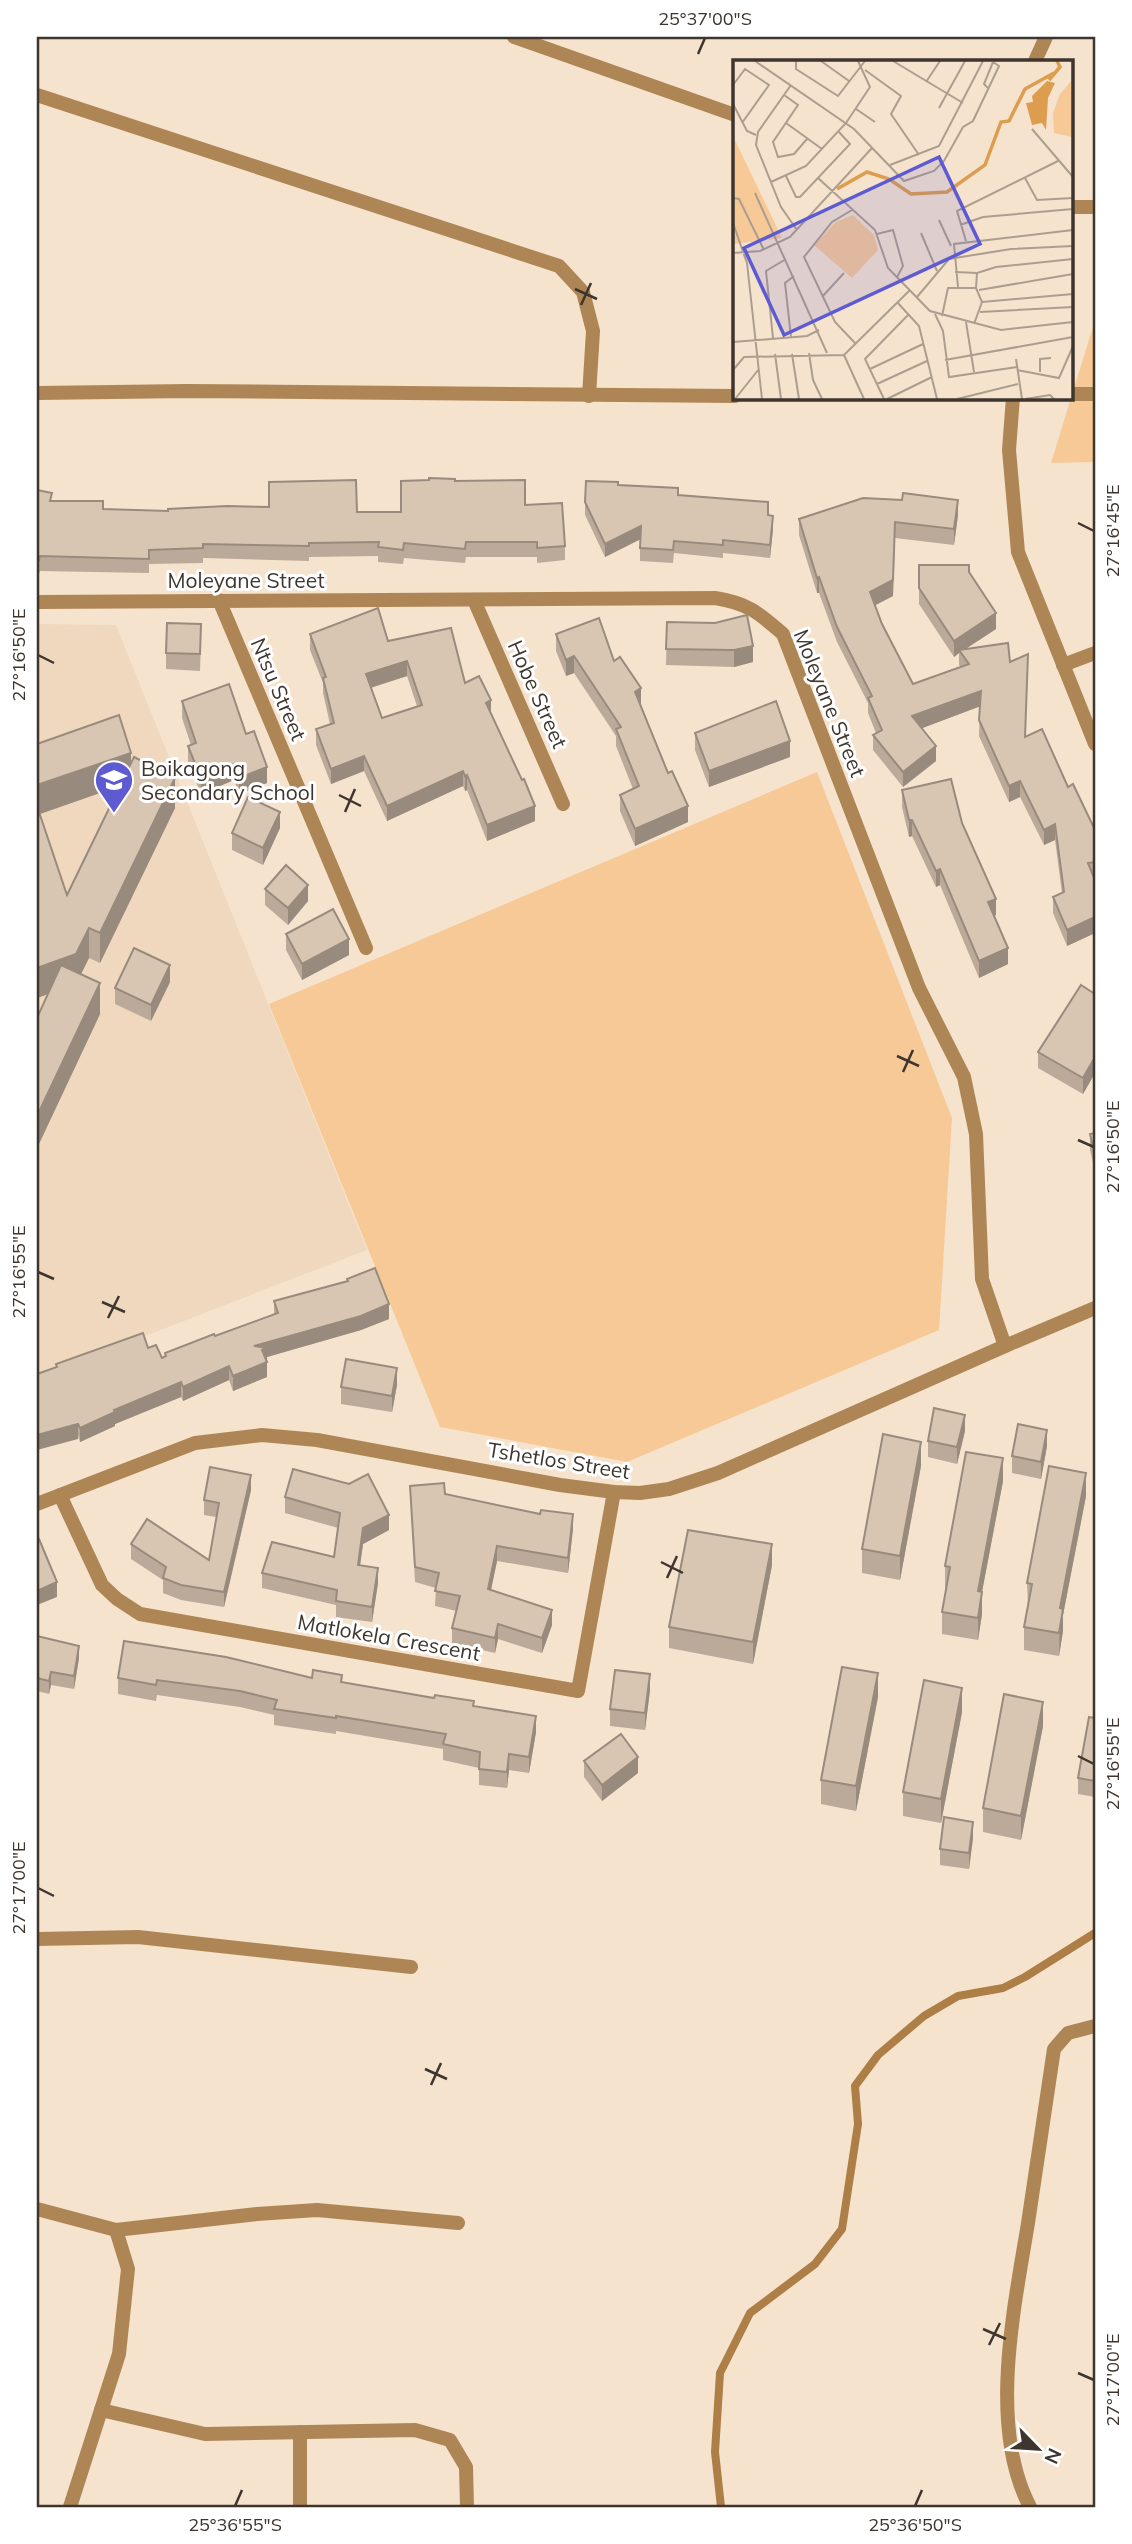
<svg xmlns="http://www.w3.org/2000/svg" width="1132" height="2544" font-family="Mulish,sans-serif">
<rect width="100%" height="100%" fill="#f6e3ce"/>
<path fill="#efd8bd" d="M37,624L116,625L367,1250L37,1378Z"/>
<g fill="#f6c997">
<path d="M1095,320V462L1051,463Z"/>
<path d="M817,772L952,1118L939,1330L627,1462L440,1427L269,1004Z"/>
</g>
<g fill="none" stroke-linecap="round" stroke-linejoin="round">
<path stroke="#ad7e45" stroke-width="8" d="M721,2507L715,2452L720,2373L750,2313L815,2264L842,2229L858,2124L855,2086L878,2055L924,2016L958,1996L1003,1988L1025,1977L1095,1933"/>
<g stroke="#ae8656" stroke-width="14">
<path d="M514,37L735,115"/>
<path d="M1035,61L1046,37"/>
<path d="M37,95L559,266L583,292L593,331L589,396"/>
<path d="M1071,207H1095"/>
<path d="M37,393L188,391L735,396"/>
<path d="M1071,394H1095"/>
<path d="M1013,397L1009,450L1018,552L1095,744"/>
<path d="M219,600L366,948"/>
<path d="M474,600L563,804"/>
<path d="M37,602L715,598C748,603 759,613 783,634L919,988L964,1077L976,1134L982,1279L1005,1346"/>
<path d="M1063,665L1095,653"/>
<path d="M60,1495L102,1585L117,1599L140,1614L578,1691L614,1492"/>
<path d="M37,1504L195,1443L262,1435L317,1440L560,1485L614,1492L640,1493L669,1489L718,1473L1005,1346L1095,1308"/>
<path d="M37,1939L138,1937L411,1967"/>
<path d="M37,2209L116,2230L128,2269L119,2354L70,2507"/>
<path d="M116,2230L257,2214L317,2210L458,2223"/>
<path d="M101,2410L205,2434L415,2430L450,2440L466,2467L467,2507"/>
<path d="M300,2432V2507"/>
<path d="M1030,2507C988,2427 1014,2309 1028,2223C1037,2165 1045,2107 1054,2049L1068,2033L1095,2026"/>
</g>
</g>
<g fill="#ba9" fill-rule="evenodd">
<path d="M455,481L525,505L565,546V560L537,563V557H466L465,563L404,558L403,564L378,562V556L309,557V561L203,558V563L149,564V573L40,571L39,574H37V490L52,501L103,509L168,511L401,512Z"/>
<path d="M678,495L768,515L773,529L770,558L723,553V558L674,553L673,563L640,561V539L605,557L585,515V502Z"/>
<path d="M958,515L954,545L895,538L893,596L875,605L882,624L913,684L961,667L959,665V653L954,657L919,604V565L969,573L996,629L965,649L1010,662L1026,737L1068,787L1095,830V878H1094L1095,880V933L1067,946L1053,913V897L1062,893L1055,840L1044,845L1020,797L1009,802L979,736L980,706L922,728L936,761L903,787L873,750V735L876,733L868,713V703L837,642L819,593H817L799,535V519Z"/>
<path d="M667,622L715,623L753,662L734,667L666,665Z"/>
<path d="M310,634L388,641L465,683L491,714L535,821L487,841L467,790L465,791L463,786L387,821L364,771L331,784L316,745V729L330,724L323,693V683L310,650ZM407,676L417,706L382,718L371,688Z"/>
<path d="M556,634L614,661L641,705L688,822L635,846L620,811V795L633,789L616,746V736L574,673L566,676L556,651Z"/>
<path d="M201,641L200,671L166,669V653Z"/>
<path d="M182,701L246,734L267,783L239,794L234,780L201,794L188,763V746L191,745L182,718Z"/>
<path d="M695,733L790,757L709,787L695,750Z"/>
<path d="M37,744L131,763L175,808L100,963L89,958L81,974L100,1014L38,1146L37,1145V1018L48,994L37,998ZM120,786L67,895L40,814Z"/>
<path d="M902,790L962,823L996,915L994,916L1008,964L979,978L940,885L936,887L912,836L909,837L902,807Z"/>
<path d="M280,828L263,865L232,850V833Z"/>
<path d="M265,889L308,901L288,925L265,905Z"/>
<path d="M286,934L349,955L302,980L286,950Z"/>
<path d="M170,982L151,1021L115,1004V988Z"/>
<path d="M1095,994V1073L1083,1094L1038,1068V1052Z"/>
<path d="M1095,1133V1171L1090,1150V1134Z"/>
<path d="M347,1279L389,1319L361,1330L267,1357V1377L233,1391L229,1380L183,1401L181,1397L115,1424V1426L80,1442L56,1364L148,1348L162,1358L165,1357V1353L274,1315V1301L347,1282Z"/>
<path d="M397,1385L392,1412L341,1404V1387Z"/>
<path d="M965,1431L957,1464L928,1457V1441Z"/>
<path d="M1047,1446L1041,1479L1012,1473V1456Z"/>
<path d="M921,1466L900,1580L862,1573V1549Z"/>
<path d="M293,1469L389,1530L363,1544L360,1565L378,1583L372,1622L336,1617V1605L262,1588V1573L334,1557L338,1528L285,1513V1497Z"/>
<path d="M1003,1481L982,1592V1614L978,1640L942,1634V1612L946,1589H945V1566Z"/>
<path d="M410,1486L573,1529L568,1573L497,1561L491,1590L552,1625L542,1653L498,1639L495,1653L452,1643V1628L457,1611L435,1606L436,1588L415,1582Z"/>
<path d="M251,1490L224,1607L181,1600L163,1593V1580L131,1559V1544L209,1560L216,1517L204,1515V1500Z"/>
<path d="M1086,1496L1063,1615V1631L1059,1656L1024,1650V1627L1028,1606L1027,1583Z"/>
<path d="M772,1565L753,1664L669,1648V1627Z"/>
<path d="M37,1636L79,1658L74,1689L51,1685L49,1694L37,1691Z"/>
<path d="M118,1678H312L342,1682L474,1707L536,1732L529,1773L509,1770L507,1788L479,1785V1768L443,1760V1749L336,1731V1734L274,1725V1715L240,1707L157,1695L156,1701L118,1694Z"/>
<path d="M650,1690L645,1730L610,1726V1709Z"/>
<path d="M878,1697L856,1811L821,1804V1780Z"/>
<path d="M962,1712L941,1823L903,1816V1792Z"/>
<path d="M1095,1718V1797L1078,1794V1778Z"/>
<path d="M1043,1726L1021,1840L983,1832V1808Z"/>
<path d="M584,1761L638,1773L602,1801L584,1777Z"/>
<path d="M973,1838L969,1869L940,1865V1849Z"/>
</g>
<g fill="#988b7d">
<path d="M958,500V515L954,545V529Z"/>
<path d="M773,516V529L770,558V545Z"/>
<path d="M895,522L893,596L870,608V592Z"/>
<path d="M641,526V539L605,557V544Z"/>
<path d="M819,577V593H817V578Z"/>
<path d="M996,613V629L961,652L959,650V653L954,657V641Z"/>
<path d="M753,646V662L734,667V650Z"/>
<path d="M574,656V673L566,676V660Z"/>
<path d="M407,661V676L366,689V674Z"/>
<path d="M641,688V705L635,709V692Z"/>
<path d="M981,691V706L912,732V716Z"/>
<path d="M491,700V716L486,703Z"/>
<path d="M790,741V757L709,787V771Z"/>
<path d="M936,746V761L903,787V772Z"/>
<path d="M131,753V782L37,815V785Z"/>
<path d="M364,756V771L331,784V769Z"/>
<path d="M234,764V780L201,794V778Z"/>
<path d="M267,767V783L239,794V778Z"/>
<path d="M463,771V786L387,821V806Z"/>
<path d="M467,775V790L465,791V776Z"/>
<path d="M175,778V808L100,963V933Z"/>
<path d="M1020,781V797L1009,802V786Z"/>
<path d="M535,806V821L487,841V825Z"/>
<path d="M688,806V822L635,846V829Z"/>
<path d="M280,812V828L263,865V848Z"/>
<path d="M909,820H912V836L909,837Z"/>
<path d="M1055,824V840L1044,845V830Z"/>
<path d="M940,869V885L936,887V871Z"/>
<path d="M308,885V901L288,925V908Z"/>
<path d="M996,899V915L988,918V902Z"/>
<path d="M1095,917V933L1067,946V930Z"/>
<path d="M89,928V958L76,984L37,998V968Z"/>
<path d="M349,939V955L302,980V964Z"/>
<path d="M1008,948V964L979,978V961Z"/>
<path d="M170,965V982L151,1021V1005Z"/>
<path d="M100,983V1014L38,1146V1114Z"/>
<path d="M1095,1057V1073L1083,1094V1078Z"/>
<path d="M389,1304V1319L361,1330L267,1357V1377L233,1391V1376L254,1346Z"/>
<path d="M229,1366V1380L183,1401V1387Z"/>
<path d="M397,1368V1385L392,1412V1396Z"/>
<path d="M181,1382V1397L115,1424V1426L80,1442V1428L114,1410Z"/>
<path d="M965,1415V1431L957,1464V1447Z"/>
<path d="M78,1424V1439L37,1450V1435Z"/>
<path d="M1047,1430V1446L1041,1479V1462Z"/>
<path d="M921,1442V1466L900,1580V1556Z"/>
<path d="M1003,1458V1481L982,1592V1614L978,1640V1591Z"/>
<path d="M1086,1473V1496L1063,1615V1631L1059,1656L1060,1608Z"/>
<path d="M251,1475V1490L224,1607V1592Z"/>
<path d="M573,1514V1529L568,1573V1558Z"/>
<path d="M389,1515V1530L363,1544L358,1580V1565L363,1528Z"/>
<path d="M772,1544V1565L753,1664V1642Z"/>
<path d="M497,1546V1561L488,1604V1589Z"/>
<path d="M378,1568V1583L372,1622V1607Z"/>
<path d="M57,1582V1597L37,1605V1591Z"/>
<path d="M552,1610V1625L542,1653V1638Z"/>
<path d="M498,1624V1639L495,1653V1638Z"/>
<path d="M79,1646V1658L74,1689V1676Z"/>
<path d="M51,1672V1685L49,1694V1681Z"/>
<path d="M878,1673V1697L856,1811V1786Z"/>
<path d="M650,1674V1690L645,1730V1713Z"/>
<path d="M962,1688V1712L941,1823V1799Z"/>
<path d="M1043,1702V1726L1021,1840V1816Z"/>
<path d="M536,1716V1732L529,1773V1757Z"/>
<path d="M509,1754V1770L507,1788V1772Z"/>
<path d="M638,1757V1773L602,1801V1785Z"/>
<path d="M973,1822V1838L969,1869V1853Z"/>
</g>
<g fill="#d9c6b2" stroke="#988b7d" stroke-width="2" fill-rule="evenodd">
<path d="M429,478L455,479V481L525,480V505L562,503L565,546L537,548V542H466L465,549L404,543L403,550L378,547L379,542L309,543V546L203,544V548L149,550V559L40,556L39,560L37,559V490L52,493L50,501H103V509L168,511V509L227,506L269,507V482L356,480L357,512H401V481L429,480Z"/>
<path d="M586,481L618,482V485L678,488V495L768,502V515L773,516L770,545L723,540V545L674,541L673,550L640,548L641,526L605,544L585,502Z"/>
<path d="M903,493L958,500L954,529L895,522L893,580L870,592L882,624L913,684L969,664L959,650L1008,643L1010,662L1028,654L1025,737L1042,729L1068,787L1073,784L1095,830V862L1088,863L1095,880V917L1067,930L1053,897L1064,892L1055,824L1044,830L1020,781L1009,786L979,720L981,691L912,716L936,746L903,772L873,735L882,730L868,698L872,696L837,627L819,577L817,578L799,519L863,498L902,500Z"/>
<path d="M919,565H969V572L996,613L954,641L919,588Z"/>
<path d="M378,608L388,641L451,628L465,683L479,676L491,700L486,703L522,780L524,779L535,806L487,825L467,775L465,776L463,771L387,806L364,756L331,769L316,729L334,723L323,678L326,677L310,634ZM407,661L422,705L382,718L366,674Z"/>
<path d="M747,615L753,646L734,650L666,649L667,622L715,623Z"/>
<path d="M599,618L614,661L620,657L641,688L635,692L668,773L672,771L688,806L635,829L620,795L639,786L616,729L621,727L574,656L566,660L556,634Z"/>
<path d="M167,623L201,624L200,654L166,653Z"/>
<path d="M229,684L246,734L254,731L267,767L239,778L234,764L201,778L188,746L196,743L182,701Z"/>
<path d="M776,701L790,741L709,771L695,733Z"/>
<path d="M119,715L131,753L37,785V744Z"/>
<path d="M134,757L175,778L100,933L89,928L76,954L37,968V806L67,895Z"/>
<path d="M951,779L962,823L996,899L988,902L1008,948L979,961L940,869L936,871L912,820H909L902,790Z"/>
<path d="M248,797L280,812L263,848L232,833Z"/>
<path d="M286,865L308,885L288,908L265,889Z"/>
<path d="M333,909L349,939L302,964L286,934Z"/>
<path d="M134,948L170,965L151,1005L115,988Z"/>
<path d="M61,965L100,983L38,1114H37V1018Z"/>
<path d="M1081,985L1095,994V1057L1083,1078L1038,1052Z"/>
<path d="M1095,1133V1155L1090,1134Z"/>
<path d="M375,1268L389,1304L361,1316L254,1346L267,1348L262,1350L267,1362L233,1376L229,1366L183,1387L181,1382L114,1410L115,1412L80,1428L78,1424L37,1435V1374L57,1367L56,1364L143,1333L148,1348L156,1345L162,1358L166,1356L165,1353L214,1334L215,1336L278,1313L274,1301L348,1281L347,1279Z"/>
<path d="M346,1359L397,1368L392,1396L341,1387Z"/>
<path d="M934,1408L965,1415L957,1447L928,1441Z"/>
<path d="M1018,1424L1047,1430L1041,1462L1012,1456Z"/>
<path d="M883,1434L921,1442L900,1556L862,1549Z"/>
<path d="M966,1452L1003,1458L978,1591L982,1592L978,1618L942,1612L950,1567L945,1566Z"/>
<path d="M1049,1466L1086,1473L1060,1608L1063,1609L1059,1633L1024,1627L1032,1584L1027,1583Z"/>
<path d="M210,1467L251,1475L224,1592L181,1585L163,1578L166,1567L131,1544L147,1519L209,1560L219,1503L204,1500Z"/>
<path d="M293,1469L349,1484L368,1474L389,1515L363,1528L358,1565L378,1568L372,1607L336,1601L337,1590L262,1573L272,1542L334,1557L340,1513L285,1497Z"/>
<path d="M444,1483L445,1494L540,1514L541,1510L573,1514L568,1558L497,1546L488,1589L552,1610L542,1638L498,1624L495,1638L452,1628L460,1596L435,1591L439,1573L415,1567L410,1486Z"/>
<path d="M688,1530L772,1544L753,1642L669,1627Z"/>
<path d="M39,1539L57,1582L37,1591V1540Z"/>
<path d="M37,1636L79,1646L74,1676L51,1672L49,1681L37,1678Z"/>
<path d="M124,1641L226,1657L312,1678L313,1670L342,1675L341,1682L434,1698L435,1695L474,1701L473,1706L536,1716L529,1757L509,1754L507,1772L479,1769L480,1752L443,1744L446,1734L336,1716V1718L274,1709L277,1700L240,1691L157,1680L156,1685L118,1678Z"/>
<path d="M842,1667L878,1673L856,1786L821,1780Z"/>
<path d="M615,1670L650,1674L645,1713L610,1709Z"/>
<path d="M924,1680L962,1688L941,1799L903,1792Z"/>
<path d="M1004,1694L1043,1702L1021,1816L983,1808Z"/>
<path d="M1089,1717L1095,1718V1781L1078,1778Z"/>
<path d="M621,1734L638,1757L602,1785L584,1761Z"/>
<path d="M944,1817L973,1822L969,1853L940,1849Z"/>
</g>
<path fill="none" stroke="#3e362e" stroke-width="2.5" d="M698,54L705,38M575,289L597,299M581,305L591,283M1078,523L1094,531M38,655L54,663M339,795L361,806M345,812L355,789M897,1056L919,1066M903,1072L913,1050M1078,1140L1094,1147M38,1272L54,1279M102,1302L125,1312M108,1318L119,1296M661,1562L683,1573M667,1578L677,1556M1078,1756L1094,1764M38,1888L54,1896M425,2069L447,2079M431,2085L441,2063M983,2329L1006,2339M989,2345L1000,2323M1078,2373L1094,2380M235,2506L242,2490M915,2506L922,2490"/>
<defs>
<g id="school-pin" transform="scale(2.0125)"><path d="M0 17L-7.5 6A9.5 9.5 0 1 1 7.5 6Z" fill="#5d5ad2" stroke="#fff"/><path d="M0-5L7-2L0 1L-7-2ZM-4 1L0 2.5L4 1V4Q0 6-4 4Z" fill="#fff"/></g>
</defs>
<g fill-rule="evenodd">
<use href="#school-pin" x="114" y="780"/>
</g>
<g text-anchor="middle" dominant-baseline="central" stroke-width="6" stroke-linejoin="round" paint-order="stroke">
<g font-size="21" fill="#3e362e" stroke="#fff">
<text x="246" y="580">Moleyane Street</text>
<text transform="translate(279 689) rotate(67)">Ntsu Street</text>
<text transform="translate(538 694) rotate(66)">Hobe Street</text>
<text transform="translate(830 703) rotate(68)">Moleyane Street</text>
<text transform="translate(559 1460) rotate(9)">Tshetlos Street</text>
<text transform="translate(389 1637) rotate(10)">Matlokela Crescent</text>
</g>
<g font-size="21" fill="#3e362e" stroke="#fff" text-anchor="start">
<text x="141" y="768">Boikagong<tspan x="141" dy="24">Secondary School</tspan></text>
</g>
</g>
<g transform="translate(733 60)">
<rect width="340" height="340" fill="#f6e3ce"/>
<path d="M339,20V77L321,73L320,53L327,34ZM0,76L49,178L0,184ZM120,155L141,175L145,190L119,218L81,185L103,162Z" fill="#f6c997"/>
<path d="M314,21L322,23L315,38L313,70L309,63L299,65L293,43L300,42L299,36Z" fill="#dc9d4f"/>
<path fill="none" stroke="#dc9d4f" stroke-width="3.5" d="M316,20L327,7L324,1M104,129L134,112L156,119L178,134L214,132L252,105L268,62L276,61L292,29L321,13"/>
<path fill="none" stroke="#ac9e8e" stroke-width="2" d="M22,1L121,69L171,121L201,111L211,101L230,67L240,61L266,6L260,2M63,1V9L105,36L132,1M88,1L116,21M160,1L230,43M132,10L168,36L158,54L186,95M193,22L207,1M0,25L12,9L36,25L9,63M58,25L25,72L23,85L48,147L64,170M256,29L251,24L260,2M51,35L65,45L40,82L45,97L61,94L74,79M0,44L14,71L23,75M206,48L232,1M123,49L142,62M53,63L89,89M299,69L340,117M157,105L206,86L250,1M53,116L63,137H67L117,84L106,72M85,118L142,170L155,208L197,251L268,270L340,262M292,118L304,140L340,138M38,122L73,106L113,63L137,27L125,1M22,133L94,293M0,138L6,139L31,190M119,150L99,162L71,197L102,262L122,283M206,160L218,186M0,163L14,203L29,339M227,165L250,157L340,149M188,173L204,211M144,174L160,170L170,206L164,217M233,181L224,151L325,101M0,193L27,191L57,177L139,88M222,212L244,213M225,227L221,184L340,170M243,228L244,213L263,207L340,199M246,230L340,214M89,237L111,213M184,237L216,199L278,189L340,186M164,242L186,266L204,339M249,242L340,234M247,252L340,247M202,254L210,271L216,317L284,307M209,256L215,228H243L249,242L241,264M233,262L241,312M58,277L52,223L61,216M40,278L33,211L53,199M0,282L74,276L86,270M76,293L80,320L89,339M42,294L48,339M59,294L66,339M111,295L177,230M111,295L131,339M283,299L289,339M212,300L340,277M137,309L190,284M0,310L11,297L111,295M284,310L326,318L340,286M307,312V299L318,298M144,324L194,301M2,339L26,309M151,339L132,299L176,254M154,339L199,317M224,339L285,324M292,339L317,335L321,339"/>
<path fill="#5d5ad2" fill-opacity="0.15" stroke="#5d5ad2" stroke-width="3.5" d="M206,97L247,184L51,275L11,188Z"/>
<rect width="340" height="340" fill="none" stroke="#3e362e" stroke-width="3.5"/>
</g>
<rect width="1132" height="2544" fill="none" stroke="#ffffff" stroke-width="77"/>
<g transform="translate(1038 2449) rotate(115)" stroke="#ffffff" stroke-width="5" paint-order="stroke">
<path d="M0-5L12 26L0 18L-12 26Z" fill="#3e362e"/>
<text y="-10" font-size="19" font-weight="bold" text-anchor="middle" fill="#3e362e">N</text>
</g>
<rect x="38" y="38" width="1056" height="2468" fill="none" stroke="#3e362e" stroke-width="2.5"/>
<g font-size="18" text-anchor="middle" fill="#3e362e">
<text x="705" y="25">25°37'00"S</text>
<text transform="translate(1113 531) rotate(-90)" y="6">27°16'45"E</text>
<text transform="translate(19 655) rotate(-90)" y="6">27°16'50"E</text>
<text transform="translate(1113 1147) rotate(-90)" y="6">27°16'50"E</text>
<text transform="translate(19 1272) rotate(-90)" y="6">27°16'55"E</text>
<text transform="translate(1113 1764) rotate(-90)" y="6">27°16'55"E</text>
<text transform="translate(19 1888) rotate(-90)" y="6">27°17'00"E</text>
<text transform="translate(1113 2380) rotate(-90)" y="6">27°17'00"E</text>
<text x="235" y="2531">25°36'55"S</text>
<text x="915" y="2531">25°36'50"S</text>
</g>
</svg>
